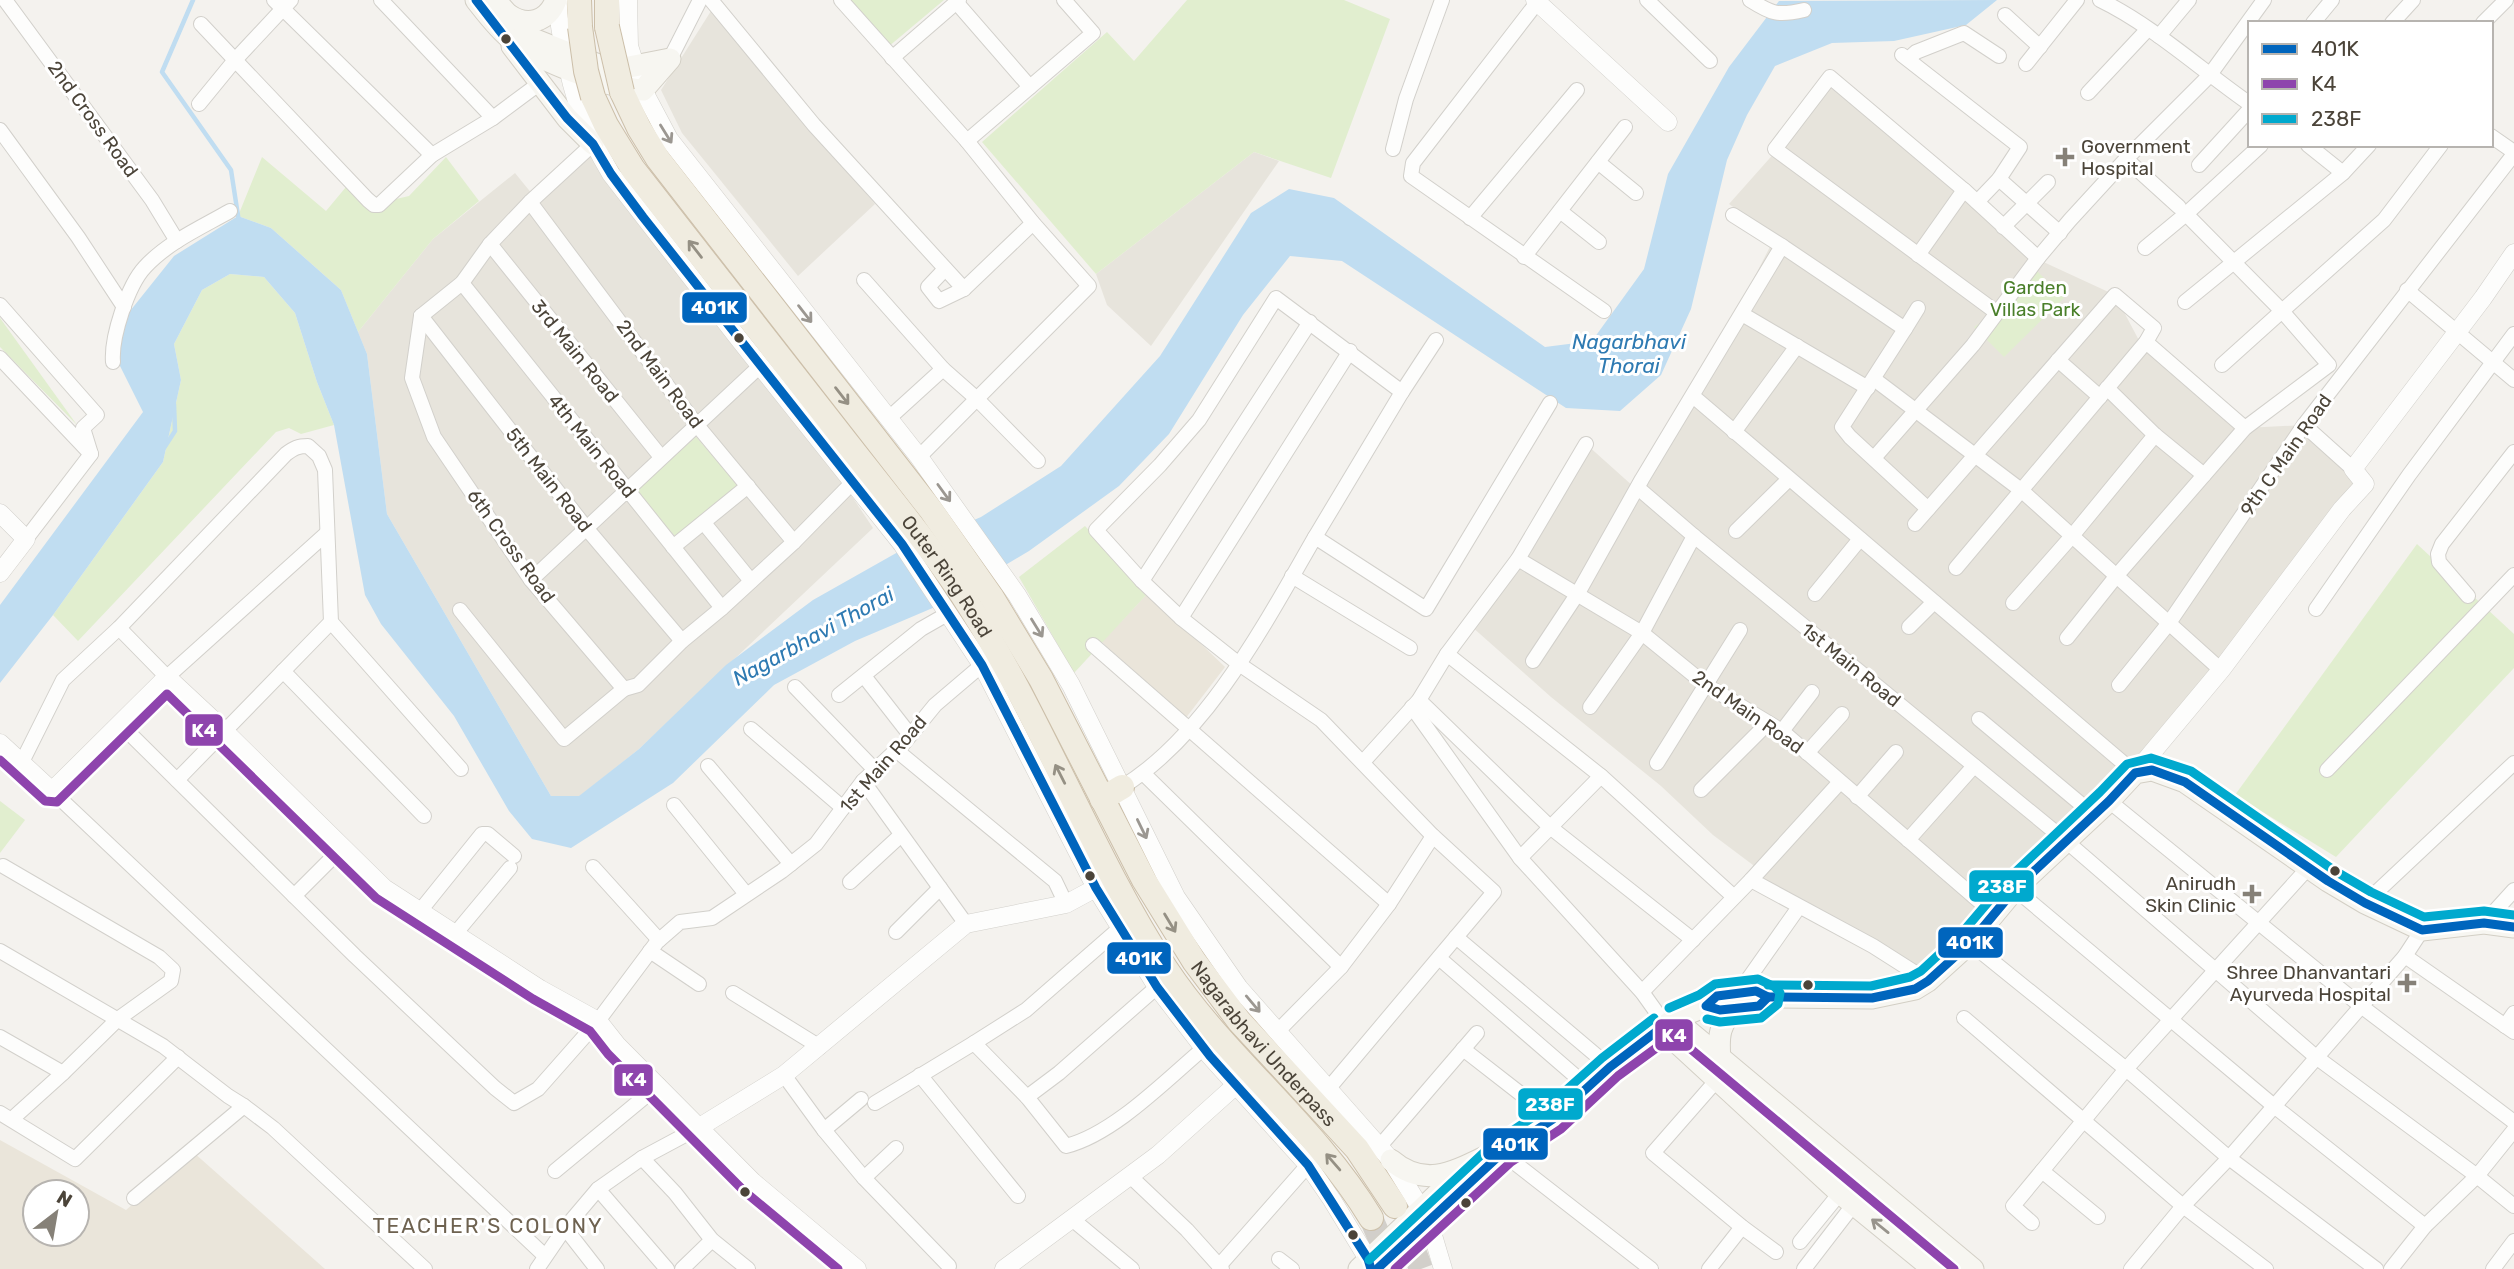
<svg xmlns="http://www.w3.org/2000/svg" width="2514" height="1269" font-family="Rubik,sans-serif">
<rect width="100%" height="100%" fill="#f4f2ee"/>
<g fill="#e7e4dc">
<path d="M711,11L875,204L798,276L682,133L661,90Z"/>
<path d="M1832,80L2037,259L2115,295L2143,348L2245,428L2304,425L2365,484L2142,761L1924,979L1751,880L1753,865L1713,835L1661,786L1551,697L1471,626L1586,444L1634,487L1735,315L1775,237L1729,204L1777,150Z"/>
<path d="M590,152L823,453L873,528L639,749L580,796H551L387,514L367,354L358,332L433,239L515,173L537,200Z"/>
<path d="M1254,152L1279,161L1151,346L1107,305L1096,274Z"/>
</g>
<g fill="#eae5da" fill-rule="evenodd">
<path d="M1148,593L1225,667L1185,719L1102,642Z"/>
<path d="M0,1140L126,1210L193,1152L325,1269H0ZM35,1192H77V1234H35Z"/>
</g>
<g fill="#e1eecf">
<path d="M848,0H944L888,47Z"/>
<path d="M1187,0H1344L1390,19L1331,178L1254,152L1096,274L982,142L1107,32L1134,61Z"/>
<path d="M262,157L326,211L346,187L370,205L409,196L446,157L479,201L433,239L358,332L341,290L271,228L238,216Z"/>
<path d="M2034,268L2064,298L2004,357L1974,327L1996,312Z"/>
<path d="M230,274L264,277L295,313L317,382L334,425L301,434L289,428L276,432L78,641L53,615L163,462L181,380L174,344L202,290Z"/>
<path d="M0,318L77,425L0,347Z"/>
<path d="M696,437L746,494L685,547L635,491Z"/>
<path d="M1085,526L1148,593L1074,673L1019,577Z"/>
<path d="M2417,544L2514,634V668L2336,857L2235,795Z"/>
<path d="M0,801L25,820L0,853Z"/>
</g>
<path fill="#c0ddf1" d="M1997,0L1966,25L1894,41L1832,43L1775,66L1747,115L1727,160L1691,309L1661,375L1620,411L1566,408L1342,261L1290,256L1243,315L1169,434L1119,486L1029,551L935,607L855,641L774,685L673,783L571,848L532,839L509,811L454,716L381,624L365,595L334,425L317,382L295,313L264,277L230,274L202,290L174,344L181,380L163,462L53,615L0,683V605L143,412L117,360L126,316L174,256L238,216L271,228L341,290L367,354L387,514L551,796H579L639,749L726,665L813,600L898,552L981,517L1061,466L1160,356L1251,213L1289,189L1334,198L1545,347L1592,341L1644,269L1668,174L1729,67L1779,1Z"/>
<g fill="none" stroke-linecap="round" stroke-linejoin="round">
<g stroke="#c0ddf1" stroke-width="4.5">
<path d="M193,0L162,72L231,170L239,222"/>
<path d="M164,448L175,431L174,404"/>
</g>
<g stroke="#d2cfca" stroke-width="24" stroke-dasharray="24 12" stroke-linecap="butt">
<path d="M1371,1218L1393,1269"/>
<path d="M1402,1219L1421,1269"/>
</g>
<g stroke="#d2d0cb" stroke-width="16">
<g id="minor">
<path d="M5,0L152,200L177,241"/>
<path d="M274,0L432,155"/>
<path d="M381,0L493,118"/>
<path d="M711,0L814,125L964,289L1033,223"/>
<path d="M841,0L967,141L1033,223L1089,286L919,457"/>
<path d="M1539,0L1413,163L1411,176L1604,311"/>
<path d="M1647,0L1710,61"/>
<path d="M1750,0C1772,14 1778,16 1804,10"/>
<path d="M2100,0C2152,25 2201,70 2250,104"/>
<path d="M956,2L1030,87"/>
<path d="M2005,15L2040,47"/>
<path d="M2313,23L2332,0"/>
<path d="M2392,23L2413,0"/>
<path d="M2483,23L2506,0"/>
<path d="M201,24L235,60L291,0"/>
<path d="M2159,36L2189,0"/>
<path d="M1902,55L2020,147L1999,179L1977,202"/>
<path d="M892,58L959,0"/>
<path d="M670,59L700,0"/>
<path d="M1908,59L1916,52L1964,33L1999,56"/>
<path d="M2026,64L2077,0"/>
<path d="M2088,93L2147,30"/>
<path d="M199,104L235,60L368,200L374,205H379L432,155L493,118L540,83"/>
<path d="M0,130L78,237L124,307"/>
<path d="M2491,136L2514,152"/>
<path d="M967,141L1093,33L1064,0"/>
<path d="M2308,145L2343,173"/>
<path d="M1393,149L1406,99L1442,0"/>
<path d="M2126,159L2179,207"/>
<path d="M1598,162L1636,193"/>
<path d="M2199,165L2250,109"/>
<path d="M1999,179L2060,233"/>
<path d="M530,202L696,424L794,542"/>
<path d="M1560,211L1599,242"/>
<path d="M2186,214L2282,311L2222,365"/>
<path d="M1733,215L1782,246"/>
<path d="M1470,218L1577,90"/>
<path d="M2003,227L2048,182"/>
<path d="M490,244L661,457"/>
<path d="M2145,248L2186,214L2261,145"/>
<path d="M1918,255L1964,190"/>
<path d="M1524,257L1625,127"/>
<path d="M945,269L928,287L939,301L964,289"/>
<path d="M864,280L943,369L888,419"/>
<path d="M462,283L722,608"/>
<path d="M2407,290L2514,380"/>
<path d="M2185,302L2343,173L2369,145"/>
<path d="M0,305L97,415L83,428L91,454"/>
<path d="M1996,312L1775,149L1830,77L1964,190L2038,258"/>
<path d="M1742,314L1868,388"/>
<path d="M421,316L412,378L434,437L531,580L624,689L638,685L682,641L722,608L794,542L853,482"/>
<path d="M421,316L587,529L682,641"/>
<path d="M421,316L462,283L490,244L530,202L593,144"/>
<path d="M1905,329L1918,308"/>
<path d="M2146,342L2245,428"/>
<path d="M0,358L88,451"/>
<path d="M2058,360L2100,397"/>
<path d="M113,362C111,337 128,285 145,267C168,242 202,227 230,211"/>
<path d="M943,369L977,399L1038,461"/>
<path d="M1874,379L2021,490L2221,670"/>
<path d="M2107,388L2155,435L2204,475"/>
<path d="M1694,397L2135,773"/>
<path d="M2304,425L2353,469"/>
<path d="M1734,432L1797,346"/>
<path d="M1874,458L1973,345L2038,258L2070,220L2126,159L2209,76L2264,0"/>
<path d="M1638,488L1694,536L2066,841L2316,1057L2477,1176L2514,1206"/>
<path d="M704,523L751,581"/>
<path d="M1915,524L2115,295L2154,328L2146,342L1956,568"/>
<path d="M1736,531L1789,479"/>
<path d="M1315,537L1402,392L1436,340"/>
<path d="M26,539L91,454"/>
<path d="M673,547L748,486"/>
<path d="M1518,559L1642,633L1706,685L1782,731L1994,914"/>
<path d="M1292,576L1410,648"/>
<path d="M531,580L760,366"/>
<path d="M1142,581L1310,322"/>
<path d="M1815,594L1860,539"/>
<path d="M2468,596L2439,562L2438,554L2442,544L2514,452"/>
<path d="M2013,603L2072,536L2155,435"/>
<path d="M2316,609L2409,475L2514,334"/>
<path d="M460,610L564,739L624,689"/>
<path d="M1181,618L1350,351"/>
<path d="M1909,627L1934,602"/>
<path d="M119,628L167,677L327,533"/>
<path d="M2067,638L2118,574L2245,428L2329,365L2282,311L2384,220L2441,145"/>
<path d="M1093,645L1389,904"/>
<path d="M1447,654L1601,776L1733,896"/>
<path d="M1533,661L1578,593L1642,479L1782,246L1905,329L1842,427L1850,437L1928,509"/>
<path d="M283,671L424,816"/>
<path d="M864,676L910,735"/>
<path d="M2119,685L2169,623L2304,425L2514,154"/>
<path d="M795,687L875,770"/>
<path d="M839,695L921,629L949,613"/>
<path d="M1419,700L1550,827L1693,940"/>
<path d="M1412,707L1520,858L1642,992L1657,1013"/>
<path d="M1590,707L1642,633L1694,536"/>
<path d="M1979,719L2094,815"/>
<path d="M120,724L355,956L495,1088L514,1103L538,1089L598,1021L657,942L680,922L712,918L782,871L816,844L863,781L904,743L935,705L982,665"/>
<path d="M751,729L843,808"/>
<path d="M1782,731L1812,692"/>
<path d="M896,750L1055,881L1066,904"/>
<path d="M1807,753L1842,714"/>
<path d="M1363,762L1419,700L1447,654L1518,559L1586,444"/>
<path d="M1657,763L1740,630"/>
<path d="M21,764L63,680L119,628L286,454C294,448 298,446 308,446L319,456L325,470L331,622L461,769"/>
<path d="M708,766L791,864"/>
<path d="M2327,770L2514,575"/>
<path d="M1144,774L1341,967"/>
<path d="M177,780L331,622"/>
<path d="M863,781L966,924"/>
<path d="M1840,782L1751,880L1873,946L1928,981"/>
<path d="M1122,787C1207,735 1266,622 1315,537L1426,609L1550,403"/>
<path d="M1701,790L1768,723"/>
<path d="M52,791L545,1256"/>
<path d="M1857,797L1896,752"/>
<path d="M2109,801L2361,1006L2514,1122"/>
<path d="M674,805L746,894"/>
<path d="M1908,840L1974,766"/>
<path d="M1520,858L1601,776"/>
<path d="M593,867L659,940"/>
<path d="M850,882L901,835"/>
<path d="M2015,889L2274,1106L2425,1226"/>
<path d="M294,896L342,848"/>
<path d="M2365,903L2514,763"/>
<path d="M420,911L482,834H488L514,856"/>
<path d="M2484,923L2514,890"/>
<path d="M896,932L940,888"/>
<path d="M455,934L510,868"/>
<path d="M1456,937L1610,1067"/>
<path d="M1970,943L2126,1069L2229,1158L2376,1269"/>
<path d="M0,951L163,1046L228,1096L244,1106L273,1128L425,1269"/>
<path d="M650,951L699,984"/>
<path d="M2405,956L2514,1032"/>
<path d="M1439,958L1588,1087"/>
<path d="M1642,992L1751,880"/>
<path d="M1739,992L1799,907"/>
<path d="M733,993L820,1047"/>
<path d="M1964,1018L2183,1206L2266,1269"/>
<path d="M2505,1026L2514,1013"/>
<path d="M1277,1032L1341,967L1389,904L1433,836"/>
<path d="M0,1037L63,1073L118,1019L171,981L173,970L159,957L3,866"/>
<path d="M974,1043L1026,1010L1120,928"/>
<path d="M1463,1049L1553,1119"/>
<path d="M784,1075L824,1130L864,1178L949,1266"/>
<path d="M920,1075L1018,1196"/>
<path d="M1716,1081L1653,1153L1742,1227L1776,1252"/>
<path d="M1329,1088L1494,892L1433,836L1321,720L1239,664L1181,618L1142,581L1096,530L1160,465L1199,420L1276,298L1402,392"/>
<path d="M1027,1097L1066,1146C1114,1134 1166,1080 1204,1048"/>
<path d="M875,1103L974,1043L1027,1097L1059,1073L1157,987"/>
<path d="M0,1113L75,1159L178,1057"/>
<path d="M12,1119L63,1073"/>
<path d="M824,1130L861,1099"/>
<path d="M1380,1146L1477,1033"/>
<path d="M1502,1153L1651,1269"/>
<path d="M642,1158L698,1128"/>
<path d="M555,1171L659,1085"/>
<path d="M1130,1176L1187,1230L1222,1269"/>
<path d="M864,1178L896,1148"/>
<path d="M598,1189L667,1269"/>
<path d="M134,1198L244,1106"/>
<path d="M2098,1217L2042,1171L2126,1069L2308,868"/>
<path d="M1072,1219L1132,1269"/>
<path d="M2032,1223L2013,1206L2042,1171"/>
<path d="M565,1228L597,1269"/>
<path d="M1800,1242L1840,1193"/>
<path d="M1279,1259L1292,1269"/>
<path d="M1219,1266L1308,1165"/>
<path d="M537,1269L565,1228L598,1189L642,1158L675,1193L712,1240L748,1269"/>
<path d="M682,1269L712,1240"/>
<path d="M1709,1269L1742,1227"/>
<path d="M1804,1269L1854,1204"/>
<path d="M2131,1269L2183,1206L2229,1158L2405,956L2422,930"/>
<path d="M2391,1269L2425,1226L2477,1176L2514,1130"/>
<path d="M2493,1269L2514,1241"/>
</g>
</g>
<g stroke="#d2d0cb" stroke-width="19">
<g id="tertiary">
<path d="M558,0C557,16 561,32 564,48C573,98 585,130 611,174L739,339L902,544L982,665L1096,888L1157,987L1210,1056L1308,1165L1332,1200L1368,1259L1371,1269"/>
<path d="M628,0L629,46L643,90L669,139L919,457L1017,595L1071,685L1176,897L1239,988L1391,1160L1429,1222L1443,1269"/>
<path d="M1535,0L1668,122"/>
<path d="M0,513L26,539L0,573"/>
<path d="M0,743L52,791L167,677L210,717L384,888L540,989L598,1021L617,1045L753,1182L857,1269"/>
<path d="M2135,773L2221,670L2342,509L2365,484L2353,469L2483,298L2514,253"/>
<path d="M698,1128L784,1075L966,924L1066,904L1105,883"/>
<path d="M1004,1269L1158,1155L1236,1085"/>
</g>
</g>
<g stroke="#d3cfc5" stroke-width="23">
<g id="secondary">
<path d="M476,0C487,14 498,29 512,40C537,60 612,89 643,90L670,59L624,68L601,66L528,37L495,0"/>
<path d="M509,15C528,28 548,21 556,0"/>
<path d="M512,46L567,118L593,144"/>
<path d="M1768,997L1872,998L1915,989L1928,981L1970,943L2015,889L2109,801L2135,773L2152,770L2185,782L2328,881L2365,903L2422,930L2484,923L2514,927"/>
<path d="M1674,1019L1973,1269"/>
<path d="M1661,1028L1840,1193L1933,1269"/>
<path d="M1720,1059C1718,1036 1719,1024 1736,1008"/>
<path d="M1391,1160C1425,1189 1454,1172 1489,1155"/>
<path d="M1359,1269L1450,1182"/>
<path d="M1377,1269L1429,1222L1470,1181L1497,1160L1502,1153L1553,1119L1610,1067L1674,1019L1706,1006L1717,996L1756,991L1768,997L1759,1006L1720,1010L1706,1006"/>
</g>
</g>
<g stroke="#ccbfa9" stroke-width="26">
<g id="trunk">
<path d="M579,0L580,27"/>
<path d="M607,27V0"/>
<path id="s1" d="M622,92L639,128L658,159L931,510L991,596L1041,679L1144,880L1194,961L1239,1021L1357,1149L1395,1206"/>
<path id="s2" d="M593,97L606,125L633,169C702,257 771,346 840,434C885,492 933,548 972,610C1045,725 1092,855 1166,969C1226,1059 1315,1125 1371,1218"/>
<path d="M1102,799L1122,787"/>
</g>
</g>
<use href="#minor" stroke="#fdfdfc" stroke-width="14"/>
<use href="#tertiary" stroke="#fdfdfc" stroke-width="18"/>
<use href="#secondary" stroke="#f7f6f1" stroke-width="21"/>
<use href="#trunk" stroke="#f0ece0" stroke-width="24"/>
<g stroke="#ccbfa9" stroke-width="26" stroke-linecap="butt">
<g id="trunk-bridge">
<path d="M580,27L586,71L593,97"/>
<path d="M607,27L622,92"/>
</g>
</g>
<use href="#trunk-bridge" stroke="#f0ece0" stroke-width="24"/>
<g stroke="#fff" stroke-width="14">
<g id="bus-1">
<path d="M476,0L567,118L593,144L611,174L643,217L902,544L982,665L1096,888L1157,987L1210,1056L1308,1165L1368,1259L1371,1269"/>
<path d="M1756,991L1768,997L1759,1006L1720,1010L1706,1006L1717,996Z"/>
<path d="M1768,997L1872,998L1915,989L1928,981L1970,943L2015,889L2109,801L2135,773L2152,770L2185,782L2328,881L2365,903L2422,930L2484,923L2514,927"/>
<path d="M1377,1269L1502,1153L1553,1119L1610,1067L1661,1028"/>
</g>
</g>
<g stroke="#fff" stroke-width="14">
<g id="bus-2">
<path d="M0,760L45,801L57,802L167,694L376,898L533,999L590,1031L608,1054L744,1191L838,1269"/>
<path d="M1395,1269L1511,1162L1561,1129L1618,1076L1674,1035L1954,1269"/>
</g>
</g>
<g stroke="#fff" stroke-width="14">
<g id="bus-3">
<path d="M1768,985L1871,986L1910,977L1921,971L1961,934L2007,880L2100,792L2127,764L2151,758L2191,771L2335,871L2371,892L2424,917L2484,911L2514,915"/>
<path d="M1669,1008L1699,995L1715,984L1758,979L1775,987L1780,993L1778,1004L1761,1018L1720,1022L1707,1019"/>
<path d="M1369,1260L1494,1143L1545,1109L1602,1058L1654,1018"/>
</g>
</g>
<use href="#bus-1" stroke="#0065bd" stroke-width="9"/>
<use href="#bus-2" stroke="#8e44ad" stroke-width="9"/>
<use href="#bus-3" stroke="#00a9ce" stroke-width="9"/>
</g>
<defs><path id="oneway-shaft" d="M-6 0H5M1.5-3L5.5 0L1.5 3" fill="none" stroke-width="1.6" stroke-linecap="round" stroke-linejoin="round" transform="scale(1.75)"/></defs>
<g stroke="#9b9791">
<use href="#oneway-shaft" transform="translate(666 134) rotate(58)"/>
<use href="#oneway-shaft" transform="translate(805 314) rotate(52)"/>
<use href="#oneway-shaft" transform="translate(944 493) rotate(54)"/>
<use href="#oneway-shaft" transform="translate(1037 628) rotate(58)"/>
<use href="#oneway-shaft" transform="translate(1142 829) rotate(64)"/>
<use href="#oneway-shaft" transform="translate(1253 1004) rotate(50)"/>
</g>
<g stroke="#959084">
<use href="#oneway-shaft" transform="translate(695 249) rotate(-128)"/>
<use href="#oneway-shaft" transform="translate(842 396) rotate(52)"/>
<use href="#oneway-shaft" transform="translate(1060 774) rotate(-117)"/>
<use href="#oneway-shaft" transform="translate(1170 923) rotate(59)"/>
<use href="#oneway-shaft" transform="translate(1333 1162) rotate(-131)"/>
</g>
<use stroke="#98948c" href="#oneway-shaft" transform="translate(1880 1226) rotate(-141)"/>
<g fill="#4b4439" stroke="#fff" stroke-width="2.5">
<circle cx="506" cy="39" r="6"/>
<circle cx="739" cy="338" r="6"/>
<circle cx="2335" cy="871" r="6"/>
<circle cx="1090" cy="876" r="6"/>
<circle cx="1808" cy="985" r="6"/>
<circle cx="745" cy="1192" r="6"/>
<circle cx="1466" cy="1203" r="6"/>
<circle cx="1353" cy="1235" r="6"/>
</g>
<g fill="#868178" stroke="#fff" stroke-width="2.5">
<path d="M2061.5 146.5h7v7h7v7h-7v7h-7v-7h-7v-7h7z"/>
<path d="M2248.5 883.5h7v7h7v7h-7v7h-7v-7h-7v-7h7z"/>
<path d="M2403.5 972.5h7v7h7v7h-7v7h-7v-7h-7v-7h7z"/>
</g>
<g text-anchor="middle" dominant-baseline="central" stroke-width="6" stroke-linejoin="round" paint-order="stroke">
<g font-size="19" fill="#4b4439" stroke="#fff">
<text transform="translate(93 119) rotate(54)">2nd Cross Road</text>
<text transform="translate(575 351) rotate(51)">3rd Main Road</text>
<text transform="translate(660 374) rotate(53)">2nd Main Road</text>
<text transform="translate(592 446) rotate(51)">4th Main Road</text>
<text transform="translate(2286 455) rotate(-55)">9th C Main Road</text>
<text transform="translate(549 480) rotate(52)">5th Main Road</text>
<text transform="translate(511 546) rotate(54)">6th Cross Road</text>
<text stroke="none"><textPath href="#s2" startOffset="597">Outer Ring Road</textPath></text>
<text transform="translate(1851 665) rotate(39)">1st Main Road</text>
<text transform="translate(1748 712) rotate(35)">2nd Main Road</text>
<text transform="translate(883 764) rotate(-49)">1st Main Road</text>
<text stroke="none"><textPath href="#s1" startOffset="1152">Nagarabhavi Underpass</textPath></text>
</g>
<g font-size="19" fill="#4b4439" stroke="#fff" text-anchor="end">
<text x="2081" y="146" text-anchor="start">Government<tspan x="2081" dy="22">Hospital</tspan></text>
<text x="2236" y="883">Anirudh<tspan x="2236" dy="22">Skin Clinic</tspan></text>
<text x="2391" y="972">Shree Dhanvantari<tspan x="2391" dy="22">Ayurveda Hospital</tspan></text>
</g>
<g font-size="19" fill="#4a7f2a" stroke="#fff">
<text x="2035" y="287">Garden<tspan x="2035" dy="22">Villas Park</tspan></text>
</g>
<g font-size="21" font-style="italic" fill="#2e7ab2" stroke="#fff">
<text x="1629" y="341">Nagarbhavi<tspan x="1629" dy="24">Thorai</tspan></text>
<text transform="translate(813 636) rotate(-29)">Nagarbhavi Thorai</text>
</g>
<g font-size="21" letter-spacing="2" fill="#6e6250" stroke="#fff">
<text x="488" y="1225">TEACHER'S COLONY</text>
</g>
</g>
<g stroke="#fff" stroke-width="2.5">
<rect x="681" y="291" width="67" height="33" rx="7" fill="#0065bd"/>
<rect x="184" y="713" width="40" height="34" rx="7" fill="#8e44ad"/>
<rect x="1968" y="869" width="67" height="34" rx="7" fill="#00a9ce"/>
<rect x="1937" y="926" width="67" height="33" rx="7" fill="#0065bd"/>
<rect x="1106" y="941" width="66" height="34" rx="7" fill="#0065bd"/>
<rect x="1654" y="1018" width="40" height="34" rx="7" fill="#8e44ad"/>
<rect x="613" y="1063" width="41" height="34" rx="7" fill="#8e44ad"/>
<rect x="1517" y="1087" width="67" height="34" rx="7" fill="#00a9ce"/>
<rect x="1482" y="1127" width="67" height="34" rx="7" fill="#0065bd"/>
</g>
<g font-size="19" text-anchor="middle" font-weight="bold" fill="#fff">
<text x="715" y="314">401K</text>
<text x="204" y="737">K4</text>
<text x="2002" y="893">238F</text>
<text x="1970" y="949">401K</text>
<text x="1139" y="965">401K</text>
<text x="1674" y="1042">K4</text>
<text x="634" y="1086">K4</text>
<text x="1550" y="1111">238F</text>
<text x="1515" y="1151">401K</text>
</g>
<rect x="2248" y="21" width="245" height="126" fill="#ffffff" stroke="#b7b4b0" stroke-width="2"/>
<rect x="2262" y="44" width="35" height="10" fill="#0065bd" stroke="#b7b4b0" stroke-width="2"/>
<text x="2311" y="56" font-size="21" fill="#4b4439">401K</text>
<rect x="2262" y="79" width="35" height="10" fill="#8e44ad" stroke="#b7b4b0" stroke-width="2"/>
<text x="2311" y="91" font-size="21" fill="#4b4439">K4</text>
<rect x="2262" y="114" width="35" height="10" fill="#00a9ce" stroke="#b7b4b0" stroke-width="2"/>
<text x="2311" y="126" font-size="21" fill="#4b4439">238F</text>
<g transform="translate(56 1213) rotate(31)"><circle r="33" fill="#ffffff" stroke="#b7b4b0" stroke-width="2"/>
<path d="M0-5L12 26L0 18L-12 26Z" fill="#868178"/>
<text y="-10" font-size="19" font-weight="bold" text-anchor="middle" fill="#4b4439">N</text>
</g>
</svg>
